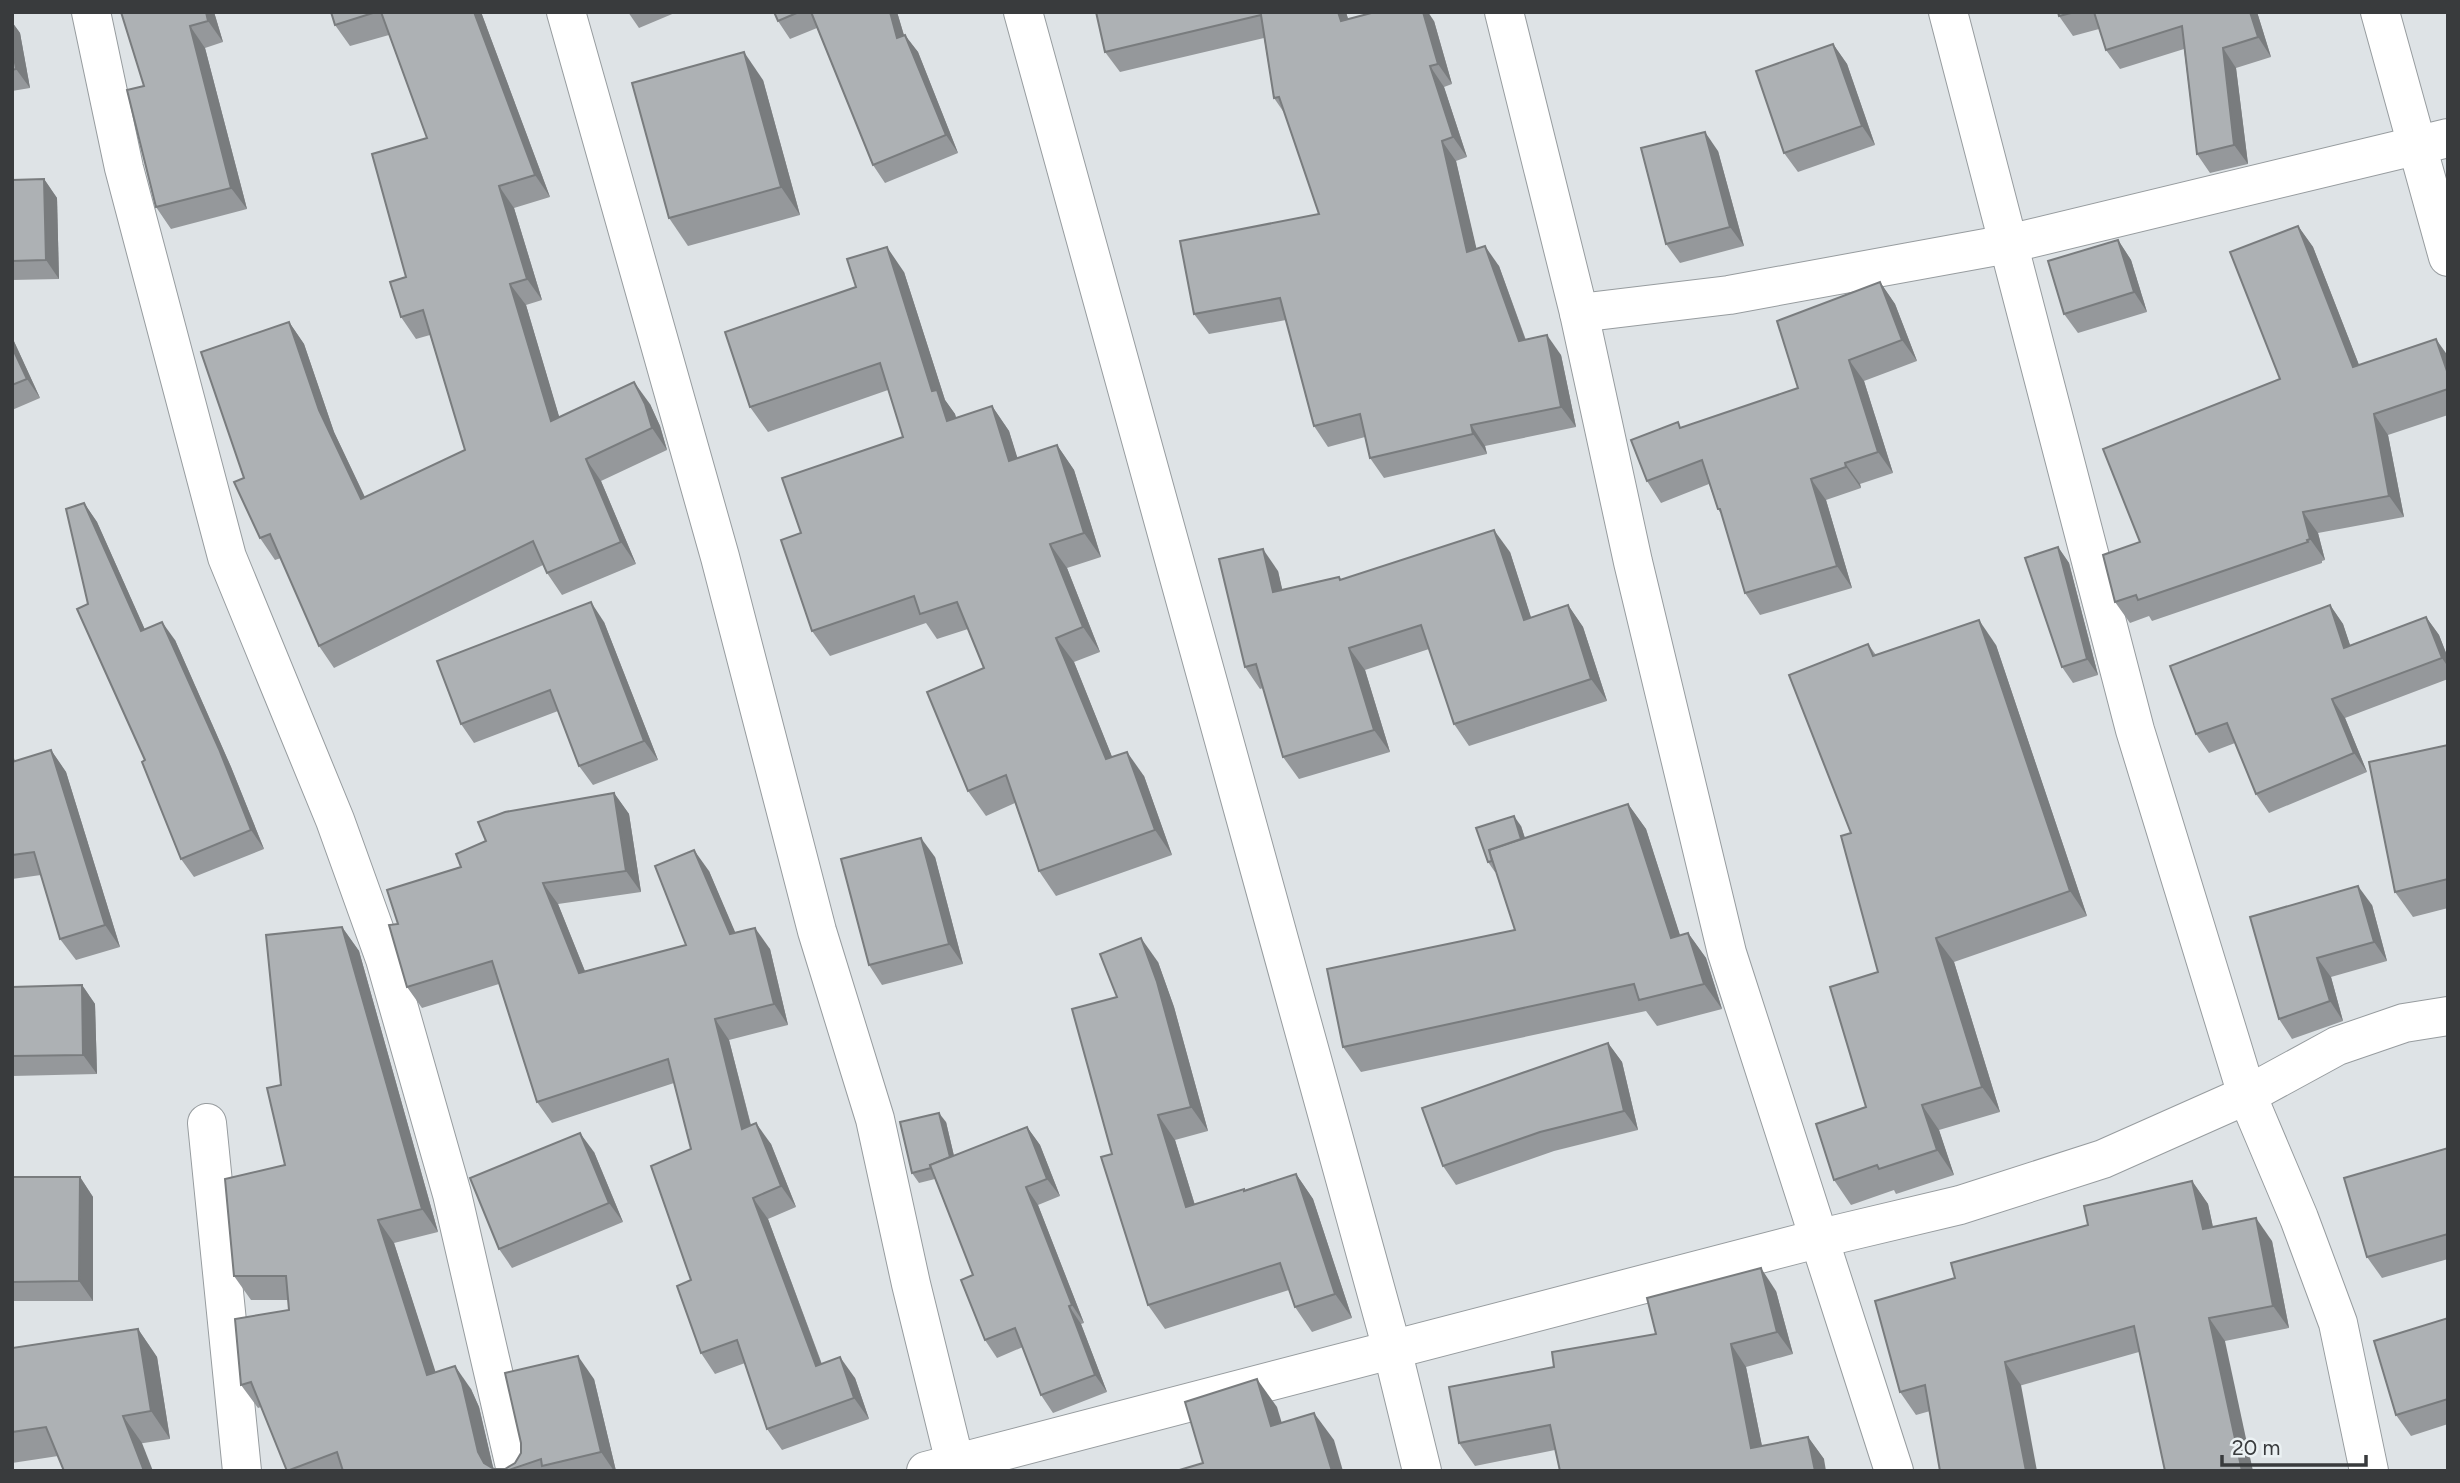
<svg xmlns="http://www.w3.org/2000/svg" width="2460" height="1483" font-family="Figtree,sans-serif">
<rect width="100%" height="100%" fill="#dee3e6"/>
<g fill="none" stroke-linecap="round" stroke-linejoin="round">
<g stroke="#979c9f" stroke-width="40">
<g id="minor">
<path d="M91,12L124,168L227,557L335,820L385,959L452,1194L516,1471"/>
<path d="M566,12L720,557L817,931L875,1119L911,1284L957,1471"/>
<path d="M1023,12L1392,1349L1422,1471"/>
<path d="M1504,12L1579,313L1633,562L1727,953L1894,1471"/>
<path d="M1948,12L2135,730L2247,1095L2299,1218L2338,1323L2369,1471"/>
<path d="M2380,12L2448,257"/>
<path d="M1579,313L1729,295L2008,244L2448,138"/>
<path d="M207,1123L242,1471"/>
<path d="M926,1471L1821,1238L1960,1205L2103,1159L2247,1095L2337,1046L2404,1023L2448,1016"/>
</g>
</g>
<use href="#minor" stroke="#fff" stroke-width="38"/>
</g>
<g fill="#95989b">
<path d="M121,12H214L223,42L205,48L247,209L171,229L156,207L144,86Z"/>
<path d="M331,12H481L550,197L514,208L542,300L526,305L559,417L650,404L660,426L667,450L601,481L636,564L562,595L547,573L543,565L334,668L319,646L281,558L275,560L260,538L244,478L289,322L304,344L334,432L365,497L465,450L430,335L416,339L401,317L427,138L389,35L350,46L335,25Z"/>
<path d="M628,12H677L639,28Z"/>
<path d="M774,12H897L904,35L918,52L958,153L885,183L873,165L817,28L790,39L778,21Z"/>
<path d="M1096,12H1346L1348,19L1434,21L1452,84L1444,87L1467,157L1456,161L1476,249L1499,266L1526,340L1561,355L1576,427L1485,446L1487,454L1384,478L1370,458L1365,437L1328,447L1314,426L1286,320L1209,334L1194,314L1319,214L1285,114L1274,98L1264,38L1120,72L1105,52Z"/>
<path d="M2058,12H2257L2271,57L2236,68L2248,164L2210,173L2197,154L2184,49L2120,69L2106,50L2099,29L2073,36L2059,16Z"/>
<path d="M12,22L20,33L30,88L12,91Z"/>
<path d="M1833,44L1847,64L1875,145L1798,172L1784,153Z"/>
<path d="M763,80L800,215L688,246L669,218Z"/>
<path d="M1718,151L1744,246L1680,263L1666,244Z"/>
<path d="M44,179L57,198L59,279L12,280V180Z"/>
<path d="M2298,226L2313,247L2359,365L2448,356V415L2388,435L2404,517L2318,533L2325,560L2322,561V563L2152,621L2149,616L2130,623L2115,602L2140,542L2280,379Z"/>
<path d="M2118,240L2131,260L2147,312L2078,333L2064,314Z"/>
<path d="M904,272L945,400L955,414L956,418L992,406L1009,431L1017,458L1057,445L1074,470L1101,557L1067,568L1100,652L1074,662L1112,757L1144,776L1172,855L1056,896L1039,871L1015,803L986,816L968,791L984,668L968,629L937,639L926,623L830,656L812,631L801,533L903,437L888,390L768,432L750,407Z"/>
<path d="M1880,282L1895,304L1917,361L1864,381L1893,473L1860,484L1861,488L1826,500L1852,588L1760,615L1745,593L1722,515L1718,509L1709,484L1661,503L1647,481L1682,428L1798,388Z"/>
<path d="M12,337L40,398L12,410Z"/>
<path d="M84,503L97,522L145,630L175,640L231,767L264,849L194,877L181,859L88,604Z"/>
<path d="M2058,547L2069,563L2098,675L2073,683L2062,667Z"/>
<path d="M1510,552L1531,618L1568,605L1583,627L1607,701L1469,746L1454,724L1429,649L1365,670L1390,752L1299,779L1283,757L1263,688L1260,689L1245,667L1278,571L1282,590L1339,577L1342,580Z"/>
<path d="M2330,605L2343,624L2350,645L2426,617L2439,635L2448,658V679L2345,718L2367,772L2269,813L2256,794L2235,743L2209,753L2196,734Z"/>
<path d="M604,622L658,760L593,785L579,766L558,711L474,743L461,724Z"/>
<path d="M1868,644L1876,655L1996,645L2087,916L1954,962L2000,1112L1939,1130L1954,1175L1896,1194L1894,1190L1851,1205L1834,1180L1866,1107L1878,972L1851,833Z"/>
<path d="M2448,745V908L2413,917L2395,892Z"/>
<path d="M51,750L66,772L120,947L76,960L60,939L41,875L12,879V752L15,761Z"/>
<path d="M614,793L629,814L641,892L558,904L585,971L686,945L709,871L735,933L770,949L788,1025L729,1040L751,1125L771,1144L796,1207L768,1219L822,1364L855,1378L869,1419L782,1450L767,1429L745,1363L715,1374L701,1353L691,1280V1149L674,1083L552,1123L537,1102L499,984L422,1008L407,987L398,924L461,867Z"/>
<path d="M1628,804L1646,829L1680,936L1688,933L1706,958L1722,1009L1657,1026L1646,1011L1361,1072L1343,1047L1515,930L1496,872H1495L1488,862L1521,826L1525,838Z"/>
<path d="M935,857L963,964L882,985L869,965Z"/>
<path d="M2372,905L2387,961L2331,977L2343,1021L2292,1039L2279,1019L2250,917Z"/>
<path d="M342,927L359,951L438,1232L394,1243L435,1372L471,1389L479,1407L493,1468L505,1469L515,1463L594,1379L616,1471H287L261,1407L258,1408L241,1385L289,1310L288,1300H251L234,1276L285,1165L281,1085Z"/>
<path d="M1158,962L1174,1007L1208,1131L1175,1140L1195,1205L1245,1190L1296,1174L1313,1199L1352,1318L1312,1332L1295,1307L1289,1290L1165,1329L1148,1305L1117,997Z"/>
<path d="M82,985L95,1004L97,1074L12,1076V987Z"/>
<path d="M1608,1043L1622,1062L1638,1130L1554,1151L1456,1185L1443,1166Z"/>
<path d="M946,1122L954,1156L1027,1127L1040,1145L1060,1196L1038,1205L1084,1323L1081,1324L1107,1392L1053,1413L1041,1395L1023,1347L997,1358L985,1340L973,1275L935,1179L919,1183L912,1173Z"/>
<path d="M2448,1148V1259L2382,1278L2367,1257Z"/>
<path d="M594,1152L623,1222L512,1268L499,1249Z"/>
<path d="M12,1177H80L93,1197V1301H12Z"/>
<path d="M2192,1181L2208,1204L2213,1227L2272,1241L2289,1328L2225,1341L2139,1352L1916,1415L1900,1392L2088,1225Z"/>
<path d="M1776,1291L1793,1354L1746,1367L1762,1446L1808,1437L1824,1459L1555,1450L1475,1466L1459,1443L1656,1334Z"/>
<path d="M2448,1318V1424L2411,1436L2396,1415Z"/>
<path d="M138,1329L157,1357L170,1439L12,1463V1348Z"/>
</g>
<g fill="#797c7e">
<path d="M206,12H214L223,42L208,21Z"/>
<path d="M474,12H481L550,197L535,175Z"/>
<path d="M890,12H897L910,56L897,38Z"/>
<path d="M1338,12H1346L1355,42L1341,21Z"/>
<path d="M1423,12H1428L1434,21L1452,84L1438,64Z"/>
<path d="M2250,12H2257L2271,57L2258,37Z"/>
<path d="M12,22L20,33L30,88L16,69L12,44Z"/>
<path d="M190,26L205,48L247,209L231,188Z"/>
<path d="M905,35L918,52L958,153L946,135Z"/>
<path d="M1833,44L1847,64L1875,145L1862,126Z"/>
<path d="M2223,48L2236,68L2248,164L2234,145Z"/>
<path d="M744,52L763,80L800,215L781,187Z"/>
<path d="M1430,66L1444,87L1467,157L1453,137Z"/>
<path d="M1705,132L1718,151L1744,246L1730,227Z"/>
<path d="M1442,141L1456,161L1482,272L1467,252Z"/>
<path d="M44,179L57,198L59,279L46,260Z"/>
<path d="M499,186L514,208L542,300L527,279Z"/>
<path d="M2298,226L2313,247L2368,388L2353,367Z"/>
<path d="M2118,240L2131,260L2147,312L2134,292Z"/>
<path d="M1485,246L1499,266L1533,361L1519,341Z"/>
<path d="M887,247L904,272L945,400L955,414L964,445L947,421L932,391Z"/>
<path d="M1880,282L1895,304L1917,361L1902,340Z"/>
<path d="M510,284L526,305L567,443L551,421Z"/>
<path d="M289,322L304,344L334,432L376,521L361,499L319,410Z"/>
<path d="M1547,335L1561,355L1576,427L1561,407Z"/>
<path d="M12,337L40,398L27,379L12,347Z"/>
<path d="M2436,339L2448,356V374Z"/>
<path d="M1849,360L1864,381L1893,473L1878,452Z"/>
<path d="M634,382L650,404L660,426L667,450L652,428Z"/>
<path d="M992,406L1009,431L1026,485L1009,461Z"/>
<path d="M2374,414L2388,435L2404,517L2389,496Z"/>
<path d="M1471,425L1485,446L1487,454L1473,434Z"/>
<path d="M1057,445L1074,470L1101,557L1084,533Z"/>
<path d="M586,459L601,481L636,564L621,542Z"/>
<path d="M1845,463L1860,484L1861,488L1846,467Z"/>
<path d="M1811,479L1826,500L1852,588L1837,566Z"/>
<path d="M84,503L97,522L154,650L141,631Z"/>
<path d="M2303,512L2318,533L2325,560L2310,539Z"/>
<path d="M1494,530L1510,552L1539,642L1524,620Z"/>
<path d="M1050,544L1067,568L1100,652L1083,627Z"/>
<path d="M2058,547L2069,563L2098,675L2087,659Z"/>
<path d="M1263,549L1278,571L1288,614L1273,592Z"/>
<path d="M591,602L604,622L658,760L644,741Z"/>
<path d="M1568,605L1583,627L1607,701L1591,679Z"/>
<path d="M2330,605L2343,624L2357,666L2344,648Z"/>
<path d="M2426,617L2439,635L2448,658V667L2442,658Z"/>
<path d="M1979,620L1996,645L2087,916L2070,891Z"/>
<path d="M162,622L175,640L231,767L264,849L251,830Z"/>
<path d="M1056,638L1074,662L1123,784L1106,759Z"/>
<path d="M1349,648L1365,670L1390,752L1374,730Z"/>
<path d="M2332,699L2345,718L2367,772L2354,753Z"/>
<path d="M51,750L66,772L120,947L105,925Z"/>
<path d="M1127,752L1144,776L1172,855L1155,830Z"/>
<path d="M614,793L629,814L641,892L626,871Z"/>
<path d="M1628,804L1646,829L1689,963L1671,938Z"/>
<path d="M1514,816L1521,826L1532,860L1525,850Z"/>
<path d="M921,838L935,857L963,964L949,944Z"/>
<path d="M694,850L709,871L745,955L730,934Z"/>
<path d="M543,883L558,904L594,994L579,973Z"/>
<path d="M2358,886L2372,905L2387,961L2374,942Z"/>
<path d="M342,927L359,951L438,1232L422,1209Z"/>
<path d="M755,928L770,949L788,1025L774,1004Z"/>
<path d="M1688,933L1706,958L1722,1009L1704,984Z"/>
<path d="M1141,938L1158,962L1174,1007L1208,1131L1191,1107Z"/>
<path d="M1936,938L1954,962L2000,1112L1982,1087Z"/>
<path d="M2317,958L2331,977L2343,1021L2330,1001Z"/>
<path d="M82,985L95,1004L97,1074L83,1055Z"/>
<path d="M715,1019L729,1040L757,1150L742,1129Z"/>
<path d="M1608,1043L1622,1062L1638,1130L1624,1111Z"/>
<path d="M1922,1105L1939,1130L1954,1175L1937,1150Z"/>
<path d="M939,1113L946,1122L958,1173L952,1163Z"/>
<path d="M1158,1115L1175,1140L1203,1232L1186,1207Z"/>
<path d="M756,1123L771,1144L796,1207L781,1186Z"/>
<path d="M1027,1127L1040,1145L1060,1196L1047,1179Z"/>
<path d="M580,1133L594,1152L623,1222L609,1203Z"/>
<path d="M1296,1174L1313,1199L1352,1318L1335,1294Z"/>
<path d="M80,1177L93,1197V1301L79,1281Z"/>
<path d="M2192,1181L2208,1204L2218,1251L2203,1229Z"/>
<path d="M1026,1187L1038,1205L1084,1323L1072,1305Z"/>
<path d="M753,1198L768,1219L830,1387L816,1366Z"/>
<path d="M2256,1218L2272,1241L2289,1328L2273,1306Z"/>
<path d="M378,1220L394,1243L444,1398L427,1375Z"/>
<path d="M1761,1268L1776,1291L1793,1354L1777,1332Z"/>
<path d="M1069,1306L1081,1324L1107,1392L1095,1375Z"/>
<path d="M2209,1318L2225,1341L2253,1471H2242Z"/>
<path d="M138,1329L157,1357L170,1439L151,1411Z"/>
<path d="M1731,1344L1746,1367L1767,1471L1751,1448Z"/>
<path d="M578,1356L594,1379L616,1471H614L601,1452Z"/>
<path d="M840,1357L855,1378L869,1419L854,1398Z"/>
<path d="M2005,1362L2021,1385L2037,1471H2026Z"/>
<path d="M455,1366L471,1389L479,1407L494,1471L484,1463L478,1452Z"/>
<path d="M1257,1379L1277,1407L1291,1453L1271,1426Z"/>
<path d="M1314,1413L1334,1440L1343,1471H1332Z"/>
<path d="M123,1416L142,1443L153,1471H144Z"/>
<path d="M1808,1437L1824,1459L1826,1471H1815Z"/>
</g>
<g fill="#adb1b4" stroke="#797c7e" stroke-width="2">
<path d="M121,12H206L208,21L190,26L231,188L156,207L127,90L144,86Z"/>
<path d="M331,12H376L335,25Z"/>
<path d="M381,12H474L535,175L499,186L527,279L510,284L551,421L634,382L645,404L652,428L586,459L621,542L547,573L533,541L319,646L270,534L260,538L234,482L244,478L201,352L289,322L319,410L361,499L465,450L423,310L401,317L390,282L406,277L372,154L427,138Z"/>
<path d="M774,12H799L778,21Z"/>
<path d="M811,12H890L897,38L905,35L946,135L873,165Z"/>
<path d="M1096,12H1338L1341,21L1375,12H1423L1438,64L1430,66L1453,137L1442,141L1467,252L1485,246L1519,341L1547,335L1561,407L1471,425L1473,434L1370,458L1360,414L1314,426L1280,298L1194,314L1180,241L1319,214L1279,97L1274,98L1261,15L1105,52Z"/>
<path d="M2058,12H2075L2059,16Z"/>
<path d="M2094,12H2250L2258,37L2223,48L2234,145L2197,154L2182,26L2106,50Z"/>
<path d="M12,44L16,69L12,70Z"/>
<path d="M1833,44L1862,126L1784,153L1756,71Z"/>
<path d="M744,52L781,187L669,218L632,83Z"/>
<path d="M1705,132L1730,227L1666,244L1641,148Z"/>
<path d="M44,179L46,260L12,261V180Z"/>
<path d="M2298,226L2353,367L2436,339L2448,374V389L2374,414L2389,496L2303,512L2310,539L2307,540L2308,542L2138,600L2136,595L2115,602L2103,555L2140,542L2103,449L2280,379L2230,252Z"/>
<path d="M2118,240L2134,292L2064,314L2048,261Z"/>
<path d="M887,247L932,391L937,390L947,421L992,406L1009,461L1057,445L1084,533L1050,544L1083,627L1056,638L1106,759L1127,752L1155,830L1039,871L1006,775L968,791L927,692L984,668L957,602L920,614L914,596L812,631L781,540L801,533L782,478L903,437L880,363L750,407L725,332L856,287L847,259Z"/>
<path d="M1880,282L1902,340L1849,360L1878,452L1845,463L1846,467L1811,479L1837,566L1745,593L1720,509H1718L1702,460L1647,481L1631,440L1678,422L1680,428L1798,388L1777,321Z"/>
<path d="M12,347L27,379L12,385Z"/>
<path d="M84,503L141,631L162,622L219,749L251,830L181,859L142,762L145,760L77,609L88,604L66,509Z"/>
<path d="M1494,530L1524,620L1568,605L1591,679L1454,724L1421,625L1349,648L1374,730L1283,757L1256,664L1245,667L1219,559L1263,549L1273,592L1339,577L1340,580Z"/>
<path d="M2058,547L2087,659L2062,667L2025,558Z"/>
<path d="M591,602L644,741L579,766L550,690L461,724L437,661Z"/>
<path d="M2330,605L2344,648L2426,617L2442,658L2332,699L2354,753L2256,794L2227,723L2196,734L2170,666Z"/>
<path d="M1979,620L2070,891L1936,938L1982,1087L1922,1105L1937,1150L1879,1169L1877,1165L1834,1180L1816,1124L1866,1107L1830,987L1878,972L1841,836L1851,833L1789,675L1868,644L1873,656Z"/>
<path d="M2448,745V879L2395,892L2369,762Z"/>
<path d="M51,750L105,925L60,939L34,852L12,855V762Z"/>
<path d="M614,793L626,871L543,883L579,973L686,945L655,866L694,850L730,934L755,928L774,1004L715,1019L742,1129L756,1123L781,1186L753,1198L816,1366L840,1357L854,1398L767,1429L737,1340L701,1353L677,1286L691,1280L651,1166L691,1149L668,1059L537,1102L492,961L407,987L389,925L398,924L387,890L461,867L456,854L486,841L478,822L505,812Z"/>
<path d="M1628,804L1671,938L1688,933L1704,984L1639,1000L1634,984L1343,1047L1327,969L1515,930L1489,850Z"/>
<path d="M1514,816L1521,839L1489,850L1492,861L1488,862L1476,828Z"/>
<path d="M921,838L949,944L869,965L841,859Z"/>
<path d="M2358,886L2374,942L2317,958L2330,1001L2279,1019L2250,917Z"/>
<path d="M342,927L422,1209L378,1220L427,1375L455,1366L462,1383L478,1452L484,1463L494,1469H505L515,1463L521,1453V1443L505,1373L578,1356L601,1452L542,1466L541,1459L506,1471H343L337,1452L287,1471L251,1382L241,1385L235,1319L289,1310L286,1276H234L225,1179L285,1165L267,1088L281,1085L266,935Z"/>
<path d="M1141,938L1157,982L1191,1107L1158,1115L1186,1207L1244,1189V1191L1296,1174L1335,1294L1295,1307L1280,1263L1148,1305L1101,1157L1112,1154L1072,1009L1117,997L1100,954Z"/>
<path d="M82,985L83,1055L12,1056V987Z"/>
<path d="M1608,1043L1624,1111L1540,1132L1443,1166L1422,1108Z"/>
<path d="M939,1113L950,1157L930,1165L931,1168L912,1173L900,1122Z"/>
<path d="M1027,1127L1047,1179L1026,1187L1072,1305L1069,1306L1095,1375L1041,1395L1015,1328L985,1340L961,1280L973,1275L930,1165Z"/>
<path d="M580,1133L609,1203L499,1249L470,1178Z"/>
<path d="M2448,1148V1234L2367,1257L2344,1178Z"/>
<path d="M12,1177H80L79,1281L12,1282Z"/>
<path d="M2192,1181L2203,1229L2256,1218L2273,1306L2209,1318L2242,1471H2165L2134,1326L2005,1362L2026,1471H1940L1925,1385L1900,1392L1875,1301L1955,1278L1951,1263L2088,1225L2084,1206Z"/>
<path d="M1761,1268L1777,1332L1731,1344L1751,1448L1808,1437L1815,1471H1560L1550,1425L1459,1443L1449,1387L1554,1367L1552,1352L1656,1334L1647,1298Z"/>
<path d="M2448,1318V1399L2396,1415L2374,1341Z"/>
<path d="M138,1329L151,1411L123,1416L144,1471H64L46,1427L12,1432V1348Z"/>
<path d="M1257,1379L1271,1426L1314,1413L1332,1471H1176L1203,1463L1185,1402Z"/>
</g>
<rect width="2460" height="1483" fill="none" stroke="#393b3d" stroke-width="28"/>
<path d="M2222 1455v10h144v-10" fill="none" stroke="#393b3d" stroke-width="3.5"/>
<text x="2232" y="1455" font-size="21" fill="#393b3d" stroke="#ebf1f3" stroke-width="5" paint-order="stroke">20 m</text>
</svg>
